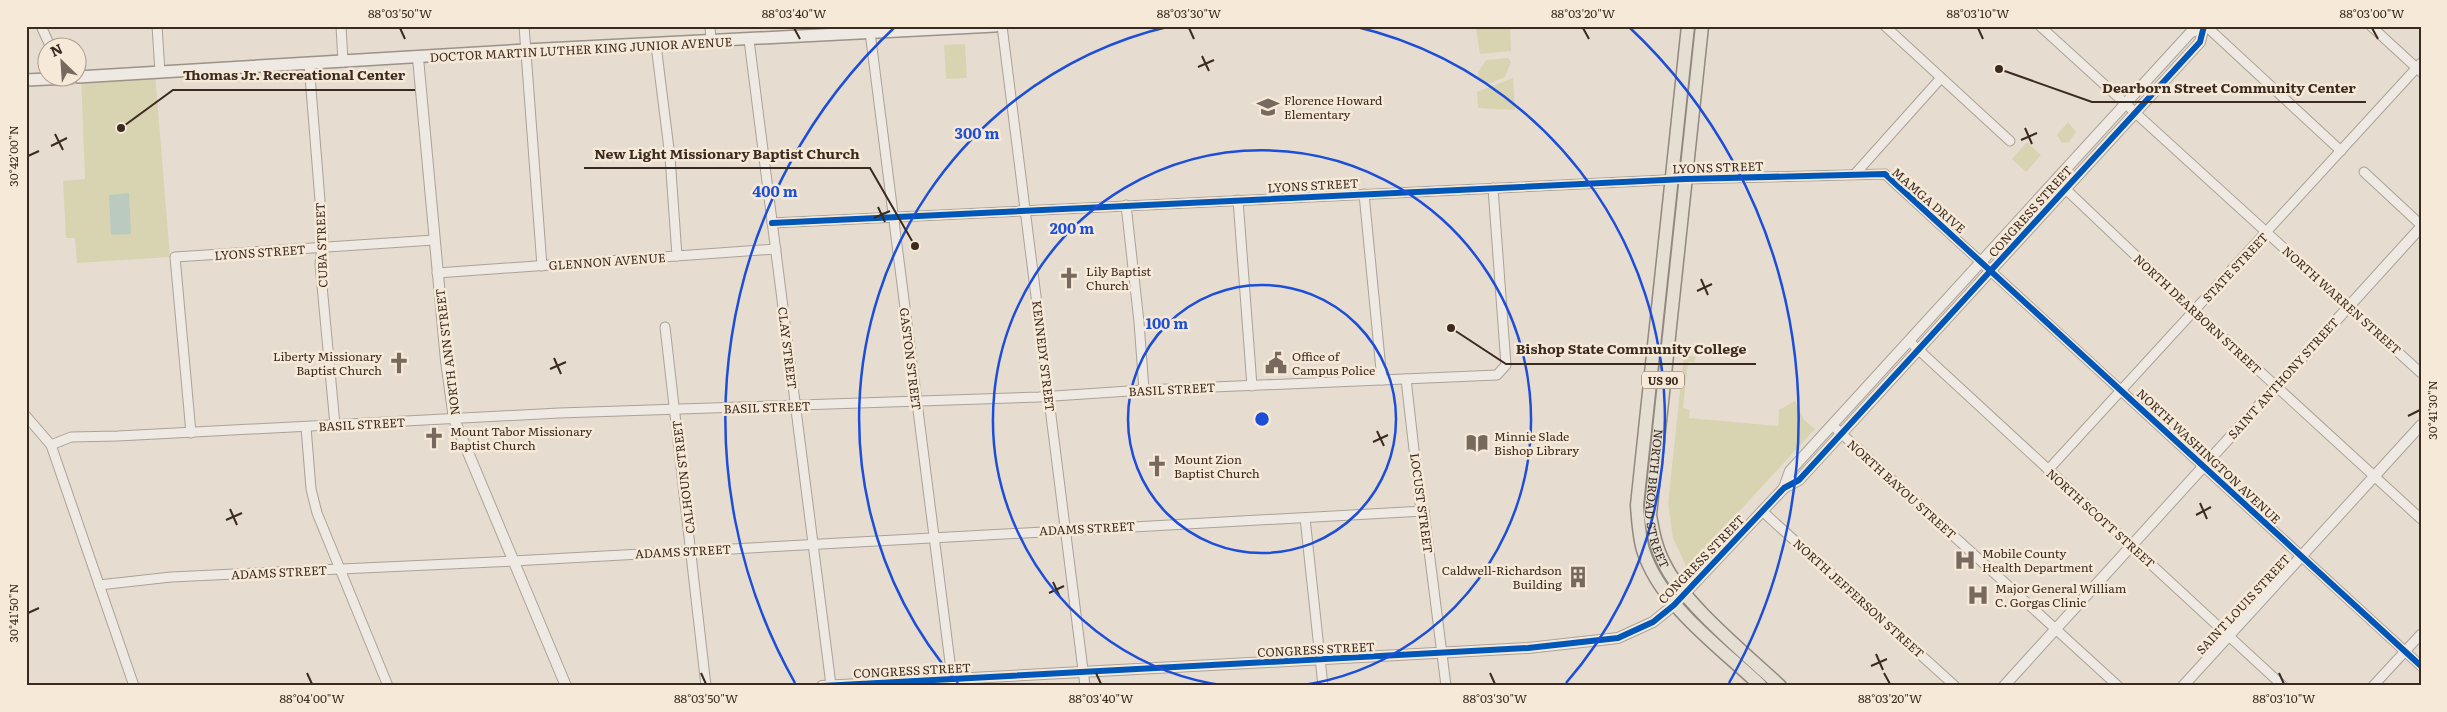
<svg xmlns="http://www.w3.org/2000/svg" width="2447" height="712" font-family="Literata,serif">
<rect width="100%" height="100%" fill="#e6ddd0"/>
<g fill="#d8d4b2">
<path d="M1492,26H1510L1511,51L1480,54L1476,28Z"/>
<path d="M965,44L967,78L946,79L944,45Z"/>
<path d="M1508,58L1511,62L1505,77L1491,83L1479,82L1478,72L1486,60Z"/>
<path d="M155,73L170,257L77,263L75,238H66L63,181L85,179L81,77Z"/>
<path d="M1513,78L1515,110L1478,108L1477,92Z"/>
<path d="M2068,122L2076,132L2069,142L2062,143L2057,135Z"/>
<path d="M2027,142L2041,155L2026,172L2012,159Z"/>
<path d="M1684,354L1696,357L1694,362H1688L1683,408L1690,410L1689,418L1778,426L1779,410L1795,401L1804,420L1815,429L1687,568L1673,538L1668,504Z"/>
</g>
<path fill="#bbcabf" d="M129,193L131,234L111,235L109,195Z"/>
<g fill="none" stroke-linecap="round" stroke-linejoin="round">
<g stroke="#aba298" stroke-width="11">
<g id="minor">
<path d="M41,26L51,48"/>
<path d="M157,26L160,72"/>
<path d="M341,26L343,62"/>
<path d="M524,26L542,266"/>
<path d="M710,26L711,42"/>
<path d="M1002,26L1085,686"/>
<path d="M1885,26L2010,141"/>
<path d="M2040,26L2421,373"/>
<path d="M2206,26L2341,151"/>
<path d="M2371,26L2421,72"/>
<path d="M870,32L953,686"/>
<path d="M749,40L831,685"/>
<path d="M656,45L670,157L677,256"/>
<path d="M309,64L323,238L320,264L335,425"/>
<path d="M2364,172L2421,225"/>
<path d="M1855,174L1941,78"/>
<path d="M2056,180L2194,311L2421,519"/>
<path d="M1364,194L1382,380"/>
<path d="M1238,200L1252,386"/>
<path d="M1126,205L1139,322L1144,390"/>
<path d="M772,223L1685,179L1885,174L2421,666"/>
<path d="M437,273L776,249"/>
<path d="M665,327L706,686"/>
<path d="M1909,341L2283,686"/>
<path d="M1406,379L1420,503L1424,511L1446,686"/>
<path d="M26,416L51,445L134,686"/>
<path d="M1832,425L2118,686"/>
<path d="M306,427L311,489L317,513L388,686"/>
<path d="M191,433L175,257L434,240"/>
<path d="M51,445L71,437L118,436L559,413L1039,397L1144,390L1497,375L1506,365L1493,188"/>
<path d="M2048,470L2421,63"/>
<path d="M1762,511L1955,686"/>
<path d="M1305,518L1323,686"/>
<path d="M99,585L171,577L513,561L1424,511"/>
<path d="M2373,686L2421,634"/>
</g>
</g>
<g stroke="#aba298" stroke-width="12">
<g id="tertiary">
<path d="M418,58L446,361L454,419L566,686"/>
<path d="M1784,488L1790,471L2190,33L2203,26"/>
<path d="M822,686L1528,648L1618,638L1653,622L1674,605L1784,488L1799,480L2200,42L2204,26"/>
<path d="M2004,686L2421,227"/>
<path d="M2183,686L2421,425"/>
</g>
</g>
<g stroke="#9b9288" stroke-width="14">
<g id="secondary">
<path d="M78,77L525,50L995,26"/>
<path d="M26,80L70,78"/>
</g>
</g>
<g stroke="#91887f" stroke-width="15">
<g id="primary">
<path d="M1688,26L1637,505C1638,520 1639,536 1643,550C1660,605 1721,648 1761,686"/>
<path id="s1" d="M1702,26L1650,515C1653,532 1656,548 1664,563C1682,602 1747,655 1780,686"/>
</g>
</g>
<use href="#minor" stroke="#eee9e2" stroke-width="9"/>
<use href="#tertiary" stroke="#eee9e2" stroke-width="10"/>
<use href="#secondary" stroke="#eee9e2" stroke-width="11"/>
<use href="#primary" stroke="#e5ded3" stroke-width="12"/>
<g stroke="#f6e9d7" stroke-width="9">
<g id="cycleway">
<path d="M772,223L1685,179L1885,174L2421,666"/>
<path d="M822,686L1528,648L1618,638L1653,622L1674,605L1784,488L1799,480L2200,42L2204,26"/>
</g>
</g>
<use href="#cycleway" stroke="#0057b8" stroke-width="6"/>
</g>
<path fill="none" stroke="#3b2a20" stroke-width="2" d="M400,28L405,39M794,28L800,39M1189,28L1194,39M1583,28L1589,39M1978,28L1983,39M2372,28L2378,39M1202,56L1209,71M1198,67L1214,60M2025,128L2032,144M55,134L63,150M2021,140L2037,133M51,146L67,138M28,156L39,151M878,207L885,222M874,218L890,211M1701,279L1708,295M1697,291L1712,284M554,358L561,374M550,369L566,362M2408,416L2420,410M1377,431L1384,446M1373,442L1388,435M2200,503L2207,519M230,509L237,525M2196,515L2211,507M226,520L242,513M1053,582L1060,597M1049,593L1064,586M28,613L39,608M1876,654L1883,670M1871,666L1887,659M307,673L312,684M701,673L706,684M1096,673L1101,684M1490,673L1495,684M1884,673L1890,684M2279,673L2284,684"/>
<g fill="none" stroke="#1d4ed8" stroke-width="2.5">
<circle cx="1262" cy="419" r="134"/>
<path d="M1227 686A269 269 0 1 1 1297 686"/>
<path d="M958 683A403 403 0 0 1 1171 26M1353 26A403 403 0 0 1 1566 683"/>
<path d="M795 683A537 537 0 0 1 896 26M1628 26A537 537 0 0 1 1729 683"/>
</g>
<defs>
<g id="school-bare" transform="scale(1.725)"><path d="M0-5L7-2L0 1L-7-2ZM-4 1L0 2.5L4 1V4Q0 6-4 4Z" fill="#77695e" stroke="#f6e9d7" stroke-width="2.5" paint-order="stroke"/></g>
<g id="church-bare" transform="scale(1.725)"><path d="M-1.2-6h2.4v3.5h3.3v2.4h-3.3V6h-2.4V-.1h-3.3v-2.4h3.3Z" fill="#77695e" stroke="#f6e9d7" stroke-width="2.5" paint-order="stroke"/></g>
<g id="civic-bare" transform="scale(1.725)"><path d="M-.6-6.5H3V-4.5H.6V-3L4-1V1h2V6H-6V1h2V-1L-.6-3ZM-1.2 2.5V6h2.4V2.5Z" fill="#77695e" stroke="#f6e9d7" stroke-width="2.5" paint-order="stroke"/></g>
<g id="library-bare" transform="scale(1.725)"><path d="M-6-4Q-3-5.5-.7-3.5V5Q-3 3-6 4ZM6-4Q3-5.5 .7-3.5V5Q3 3 6 4Z" fill="#77695e" stroke="#f6e9d7" stroke-width="2.5" paint-order="stroke"/></g>
<g id="hospital-bare" transform="scale(1.725)"><path d="M-5-5h3v3.5h4V-5h3V5h-3V1.5h-4V5h-3Z" fill="#77695e" stroke="#f6e9d7" stroke-width="2.5" paint-order="stroke"/></g>
<g id="building-bare" transform="scale(1.725)"><path d="M-4-6H4V6H1V3H-1V6H-4ZM-2.5-4.3h1.7v1.8h-1.7ZM.8-4.3h1.7v1.8H.8ZM-2.5-1h1.7V.8h-1.7ZM.8-1h1.7V.8H.8Z" fill="#77695e" stroke="#f6e9d7" stroke-width="2.5" paint-order="stroke"/></g>
</defs>
<g fill-rule="evenodd">
<use href="#school-bare" x="1268" y="107"/>
<use href="#church-bare" x="1069" y="278"/>
<use href="#church-bare" x="399" y="363"/>
<use href="#civic-bare" x="1276" y="363"/>
<use href="#church-bare" x="434" y="438"/>
<use href="#library-bare" x="1477" y="443"/>
<use href="#church-bare" x="1157" y="466"/>
<use href="#hospital-bare" x="1965" y="560"/>
<use href="#building-bare" x="1578" y="577"/>
<use href="#hospital-bare" x="1978" y="595"/>
</g>
<g text-anchor="middle" dominant-baseline="central" stroke-width="5" stroke-linejoin="round" paint-order="stroke">
<rect fill="#f6e9d7" stroke="#736357" stroke-width="1" x="1642" y="371.5" width="42" height="17" rx="4"/>
<g font-size="11" font-weight="bold" fill="#3b2a20">
<text x="1663" y="380">US 90</text>
</g>
<g font-size="12" fill="#3b2a20" stroke="#f6e9d7">
<text transform="translate(581 49) rotate(-3)">DOCTOR MARTIN LUTHER KING JUNIOR AVENUE</text>
<text transform="translate(1718 167) rotate(-2)">LYONS STREET</text>
<text transform="translate(1313 185) rotate(-3)">LYONS STREET</text>
<text transform="translate(1929 200) rotate(41)">MAMGA DRIVE</text>
<text transform="translate(2030 211) rotate(-48)">CONGRESS STREET</text>
<text transform="translate(321 245) rotate(-92)">CUBA STREET</text>
<text transform="translate(260 252) rotate(-4)">LYONS STREET</text>
<text transform="translate(607 261) rotate(-4)">GLENNON AVENUE</text>
<text transform="translate(2235 267) rotate(-47)">STATE STREET</text>
<text transform="translate(2342 300) rotate(42)">NORTH WARREN STREET</text>
<text transform="translate(2198 314) rotate(43)">NORTH DEARBORN STREET</text>
<text transform="translate(788 348) rotate(83)">CLAY STREET</text>
<text transform="translate(447 352) rotate(-97)">NORTH ANN STREET</text>
<text transform="translate(1044 356) rotate(83)">KENNEDY STREET</text>
<text transform="translate(911 359) rotate(83)">GASTON STREET</text>
<text transform="translate(2283 378) rotate(-48)">SAINT ANTHONY STREET</text>
<text transform="translate(1172 389) rotate(-3)">BASIL STREET</text>
<text transform="translate(767 407) rotate(-2)">BASIL STREET</text>
<text transform="translate(362 424) rotate(-3)">BASIL STREET</text>
<text transform="translate(2209 456) rotate(43)">NORTH WASHINGTON AVENUE</text>
<text transform="translate(683 477) rotate(-97)">CALHOUN STREET</text>
<text transform="translate(1902 489) rotate(42)">NORTH BAYOU STREET</text>
<text stroke="none"><textPath href="#s1" startOffset="476">NORTH BROAD STREET</textPath></text>
<text transform="translate(1422 503) rotate(82)">LOCUST STREET</text>
<text transform="translate(2101 518) rotate(42)">NORTH SCOTT STREET</text>
<text transform="translate(1087 528) rotate(-3)">ADAMS STREET</text>
<text transform="translate(683 551) rotate(-3)">ADAMS STREET</text>
<text transform="translate(1701 559) rotate(-46)">CONGRESS STREET</text>
<text transform="translate(279 572) rotate(-3)">ADAMS STREET</text>
<text transform="translate(1859 598) rotate(42)">NORTH JEFFERSON STREET</text>
<text transform="translate(2243 604) rotate(-47)">SAINT LOUIS STREET</text>
<text transform="translate(1316 649) rotate(-3)">CONGRESS STREET</text>
<text transform="translate(912 670) rotate(-3)">CONGRESS STREET</text>
</g>
<g font-size="12" fill="#3b2a20" stroke="#f6e9d7" text-anchor="start">
<text x="1284" y="100">Florence Howard<tspan x="1284" dy="14">Elementary</tspan></text>
<text x="1086" y="271">Lily Baptist<tspan x="1086" dy="14">Church</tspan></text>
<text x="382" y="356" text-anchor="end">Liberty Missionary<tspan x="382" dy="14">Baptist Church</tspan></text>
<text x="1292" y="356">Office of<tspan x="1292" dy="14">Campus Police</tspan></text>
<text x="450" y="431">Mount Tabor Missionary<tspan x="450" dy="14">Baptist Church</tspan></text>
<text x="1494" y="436">Minnie Slade<tspan x="1494" dy="14">Bishop Library</tspan></text>
<text x="1174" y="459">Mount Zion<tspan x="1174" dy="14">Baptist Church</tspan></text>
<text x="1982" y="553">Mobile County<tspan x="1982" dy="14">Health Department</tspan></text>
<text x="1562" y="570" text-anchor="end">Caldwell-Richardson<tspan x="1562" dy="14">Building</tspan></text>
<text x="1995" y="588">Major General William<tspan x="1995" dy="14">C. Gorgas Clinic</tspan></text>
</g>
</g>
<circle cx="1262" cy="419" r="8" fill="#1d4ed8" stroke="#f6e9d7" stroke-width="2.5"/>
<g font-size="15" text-anchor="middle" font-weight="bold" fill="#1d4ed8" stroke="#f6e9d7" stroke-width="5" stroke-linejoin="round" paint-order="stroke">
<text x="977" y="139">300 m</text>
<text x="775" y="197">400 m</text>
<text x="1072" y="234">200 m</text>
<text x="1167" y="329">100 m</text>
</g>
<path fill="none" stroke="#3b2a20" stroke-width="2" d="M121 128L173 90H415M1999 69L2092 102H2366M915 246L870 168H584M1451 328L1506 364H1756"/>
<g fill="#3b2a20" stroke="#f6e9d7" stroke-width="2">
<circle cx="121" cy="128" r="5"/>
<circle cx="1999" cy="69" r="5"/>
<circle cx="915" cy="246" r="5"/>
<circle cx="1451" cy="328" r="5"/>
</g>
<g font-size="14" text-anchor="middle" font-weight="bold" fill="#3b2a20" stroke="#f6e9d7" stroke-width="5" stroke-linejoin="round" paint-order="stroke">
<text x="294" y="80">Thomas Jr. Recreational Center</text>
<text x="2229" y="93">Dearborn Street Community Center</text>
<text x="727" y="159">New Light Missionary Baptist Church</text>
<text x="1631" y="354">Bishop State Community College</text>
</g>
<rect width="2447" height="712" fill="none" stroke="#f6e9d7" stroke-width="55"/>
<g transform="translate(62 62) rotate(335)"><circle r="24" fill="#f6e9d7" stroke="#ab9d8e"/>
<path d="M0-4L9 19L0 12L-9 19Z" fill="#77695e"/>
<text y="-8" font-size="14" font-weight="bold" text-anchor="middle" fill="#3b2a20">N</text>
</g>
<rect x="28" y="28" width="2392" height="656" fill="none" stroke="#3b2a20" stroke-width="2"/>
<g font-size="12" text-anchor="middle" fill="#3b2a20">
<text x="400" y="18">88°03'50"W</text>
<text x="794" y="18">88°03'40"W</text>
<text x="1189" y="18">88°03'30"W</text>
<text x="1583" y="18">88°03'20"W</text>
<text x="1978" y="18">88°03'10"W</text>
<text x="2372" y="18">88°03'00"W</text>
<text transform="translate(14 156) rotate(-90)" y="4">30°42'00"N</text>
<text transform="translate(2433 410) rotate(-90)" y="4">30°41'30"N</text>
<text transform="translate(14 613) rotate(-90)" y="4">30°41'50"N</text>
<text x="312" y="703">88°04'00"W</text>
<text x="706" y="703">88°03'50"W</text>
<text x="1101" y="703">88°03'40"W</text>
<text x="1495" y="703">88°03'30"W</text>
<text x="1890" y="703">88°03'20"W</text>
<text x="2284" y="703">88°03'10"W</text>
</g>
</svg>
